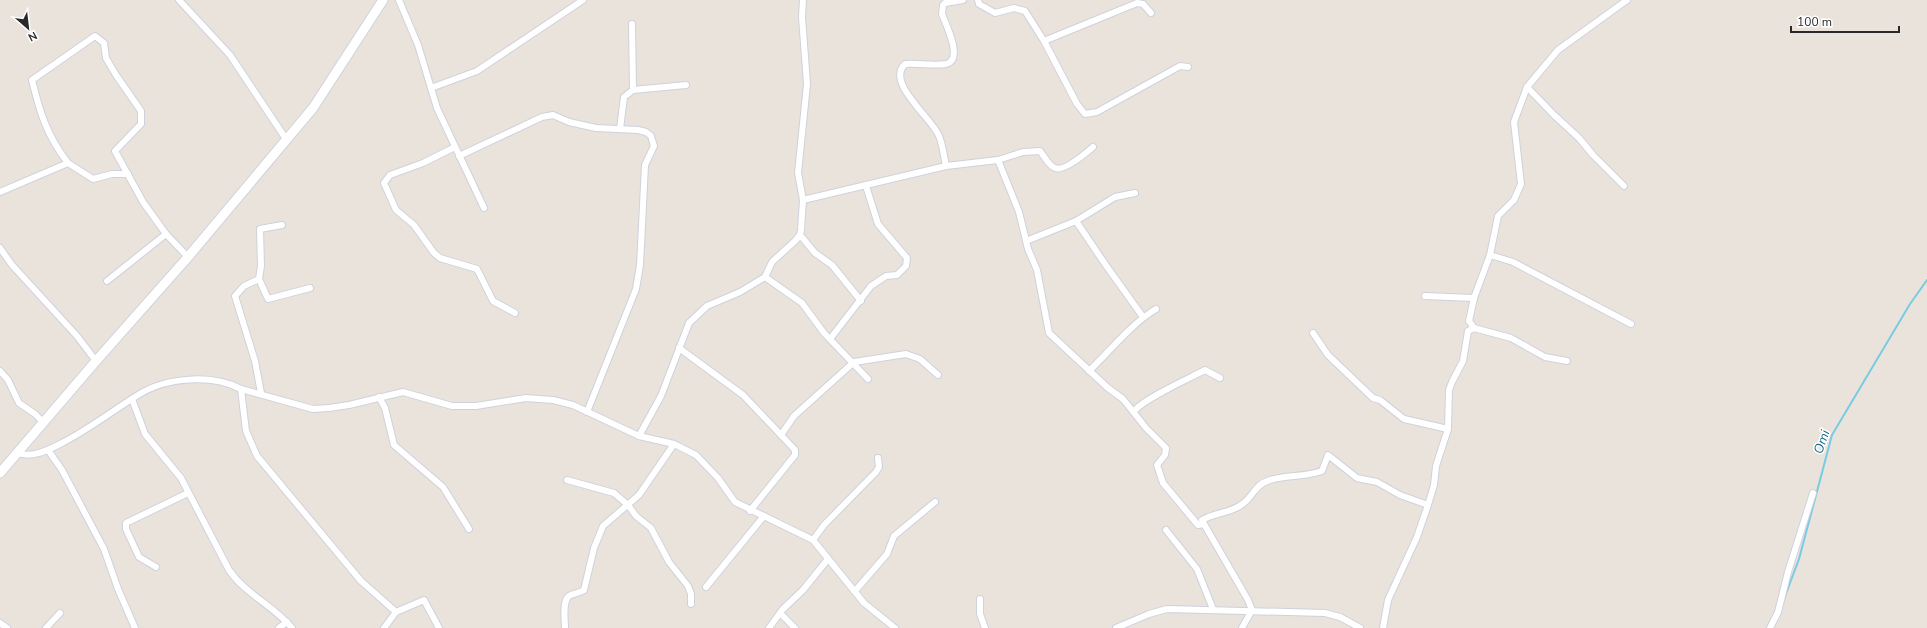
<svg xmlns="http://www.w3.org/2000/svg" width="1927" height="628" font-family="'Nunito Sans',sans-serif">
<rect width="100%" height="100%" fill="#eae3dc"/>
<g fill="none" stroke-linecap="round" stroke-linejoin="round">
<path stroke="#78cbe3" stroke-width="2" d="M1784,599L1799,559L1832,435L1910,304L1927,280"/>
<g stroke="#ced2dd" stroke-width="8">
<g id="minor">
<path d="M179,0L230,55L286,139"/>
<path d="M399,0L418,45L437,108L484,208"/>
<path d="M978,0L979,4L995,13L1014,8L1025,11L1044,41L1077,104L1085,114L1097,112L1180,66L1188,67"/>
<path d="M632,24L633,90"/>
<path d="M1044,41L1137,3L1143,4L1151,13"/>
<path d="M1527,87L1554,115L1579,138L1593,155L1624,186"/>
<path d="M431,88L477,71L583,0"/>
<path d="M620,129L624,97L633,90L686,85"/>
<path d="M455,147L423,163L390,175L384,183L396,210L414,225L434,253L440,258L477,269L493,301L515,313"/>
<path d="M459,156L542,117L553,115L569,122L596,128L638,130L646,132L651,136L654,146L645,165L640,265L636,289L587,412"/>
<path d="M998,160L1019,212L1028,249L1037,270L1049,333L1108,388L1123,399L1146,428L1166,448L1165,455L1157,465L1163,483L1198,525L1204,524L1202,520C1216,512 1233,513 1245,502C1254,494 1256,484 1270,480C1287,475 1305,477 1322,471L1328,455L1357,478L1377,482L1400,495L1428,505"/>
<path d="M68,163L93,179L112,174H128"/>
<path d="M946,166C944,157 943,146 939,136C933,119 885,83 905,64C918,63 933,66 946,64C964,60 946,25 942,14L943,5L945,3L963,0"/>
<path d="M0,192L68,163C47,136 40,113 32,80L95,36L104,43L106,58L116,75L141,111V124L115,151L143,202L166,234L188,257"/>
<path d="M803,200L946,166L998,160L1023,152L1040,151C1044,156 1049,166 1055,168C1064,172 1086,153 1093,147"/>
<path d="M1076,221L1105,264L1143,317"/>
<path d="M800,235L815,253L832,265L861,301"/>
<path d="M1026,241L1076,221L1115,197L1135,193"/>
<path d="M0,248L12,265L77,336L96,361"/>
<path d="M1490,255L1513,262L1631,324"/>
<path d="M765,277L772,262L795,241L800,235L801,230L803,200L798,173L807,84L802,17L803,0"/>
<path d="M259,279L268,299L310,288"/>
<path d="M107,281L166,234"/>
<path d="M1425,296L1474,298"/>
<path d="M1474,328L1469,321L1474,298L1490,255L1498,216L1514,200L1521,184L1514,122L1527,87L1558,50L1627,0"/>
<path d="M1313,333L1328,355L1373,398L1380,400L1404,419L1448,429"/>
<path d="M830,339L871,286L886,276L897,275L906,266L907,258L878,224L866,186"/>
<path d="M679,348L743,395L781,435L794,416L854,362L906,354L920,359L938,375"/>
<path d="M0,371L8,380L19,403L35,414L44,423"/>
<path d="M1089,371C1111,350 1131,324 1156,309"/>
<path d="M241,389L246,431L257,456L361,581L396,612"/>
<path d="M261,393L255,361L235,296L244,286L259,279L261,266L260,229L282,225"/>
<path d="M379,397L385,408L394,445L443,487L469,529"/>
<path d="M132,399L145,434L181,478L229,570C245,594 273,605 292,628"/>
<path d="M1134,411C1145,398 1188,379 1205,370L1220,378"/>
<path d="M639,436L661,396L689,323L707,306L740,292L765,277L802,303L824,333L868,379"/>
<path d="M48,450L62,470L104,549L118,589L135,628"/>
<path d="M17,453C33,458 46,451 60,444C88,430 112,411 138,395C166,377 212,374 241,389L313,409L329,408L349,405L403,392L452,406H476L526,398L553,400L573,405L639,436L674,444L696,455L718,478L735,502L813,540L864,603L895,628"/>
<path d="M567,480L614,493L628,505L636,516L651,528L669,562L688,586L691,594V604"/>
<path d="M750,511L795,455V450L781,435"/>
<path d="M1204,524L1248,600L1252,610L1242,628"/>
<path d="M1166,530L1197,569L1213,609"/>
<path d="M813,540L824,525L876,472L879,467L878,458"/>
<path d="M156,567L139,557L126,529V523L188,493"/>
<path d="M706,587L764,516"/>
<path d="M855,591L887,554L894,536L935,502"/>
<path d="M980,599V614L985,628"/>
<path d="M780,613L795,628"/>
<path d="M0,623L7,628"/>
<path d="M46,628L60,613"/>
<path d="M279,628L287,622"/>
<path d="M384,628L396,612L424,600L439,628"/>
<path d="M565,628C565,620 562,601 569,596C574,593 580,593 584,590L594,548L603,526L639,495L674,444"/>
<path d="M769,628L783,609L803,590L828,559"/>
<path d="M1116,628L1149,614L1167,609L1325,613L1340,617L1360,628"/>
<path d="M1383,628L1388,600L1417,537L1428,505L1434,485L1436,466L1448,429L1449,390L1452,382L1463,361L1468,331L1474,328L1511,338L1545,357L1567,361"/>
<path d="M1770,628L1778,612L1788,572L1813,493"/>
</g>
</g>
<g stroke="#ced2dd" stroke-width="11">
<path id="secondary" d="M0,473L96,361L188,257L313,108L383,0"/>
</g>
<use href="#minor" stroke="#fff" stroke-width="6"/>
<use href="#secondary" stroke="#fff" stroke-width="9"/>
</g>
<g text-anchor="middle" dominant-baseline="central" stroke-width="3" stroke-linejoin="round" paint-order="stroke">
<g font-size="13" font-style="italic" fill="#196a8d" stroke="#fff">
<text transform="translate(1822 442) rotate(-71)">Omi</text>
</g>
</g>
<g transform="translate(28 28) rotate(152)" stroke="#ffffff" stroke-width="3" paint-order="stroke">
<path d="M0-3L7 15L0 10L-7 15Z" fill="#292929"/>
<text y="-6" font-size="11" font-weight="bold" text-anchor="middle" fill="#292929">N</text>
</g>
<path d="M1791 26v6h108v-6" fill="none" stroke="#292929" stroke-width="2"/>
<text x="1797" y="26" font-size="12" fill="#292929" stroke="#ffffff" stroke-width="3" paint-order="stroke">100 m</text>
</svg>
